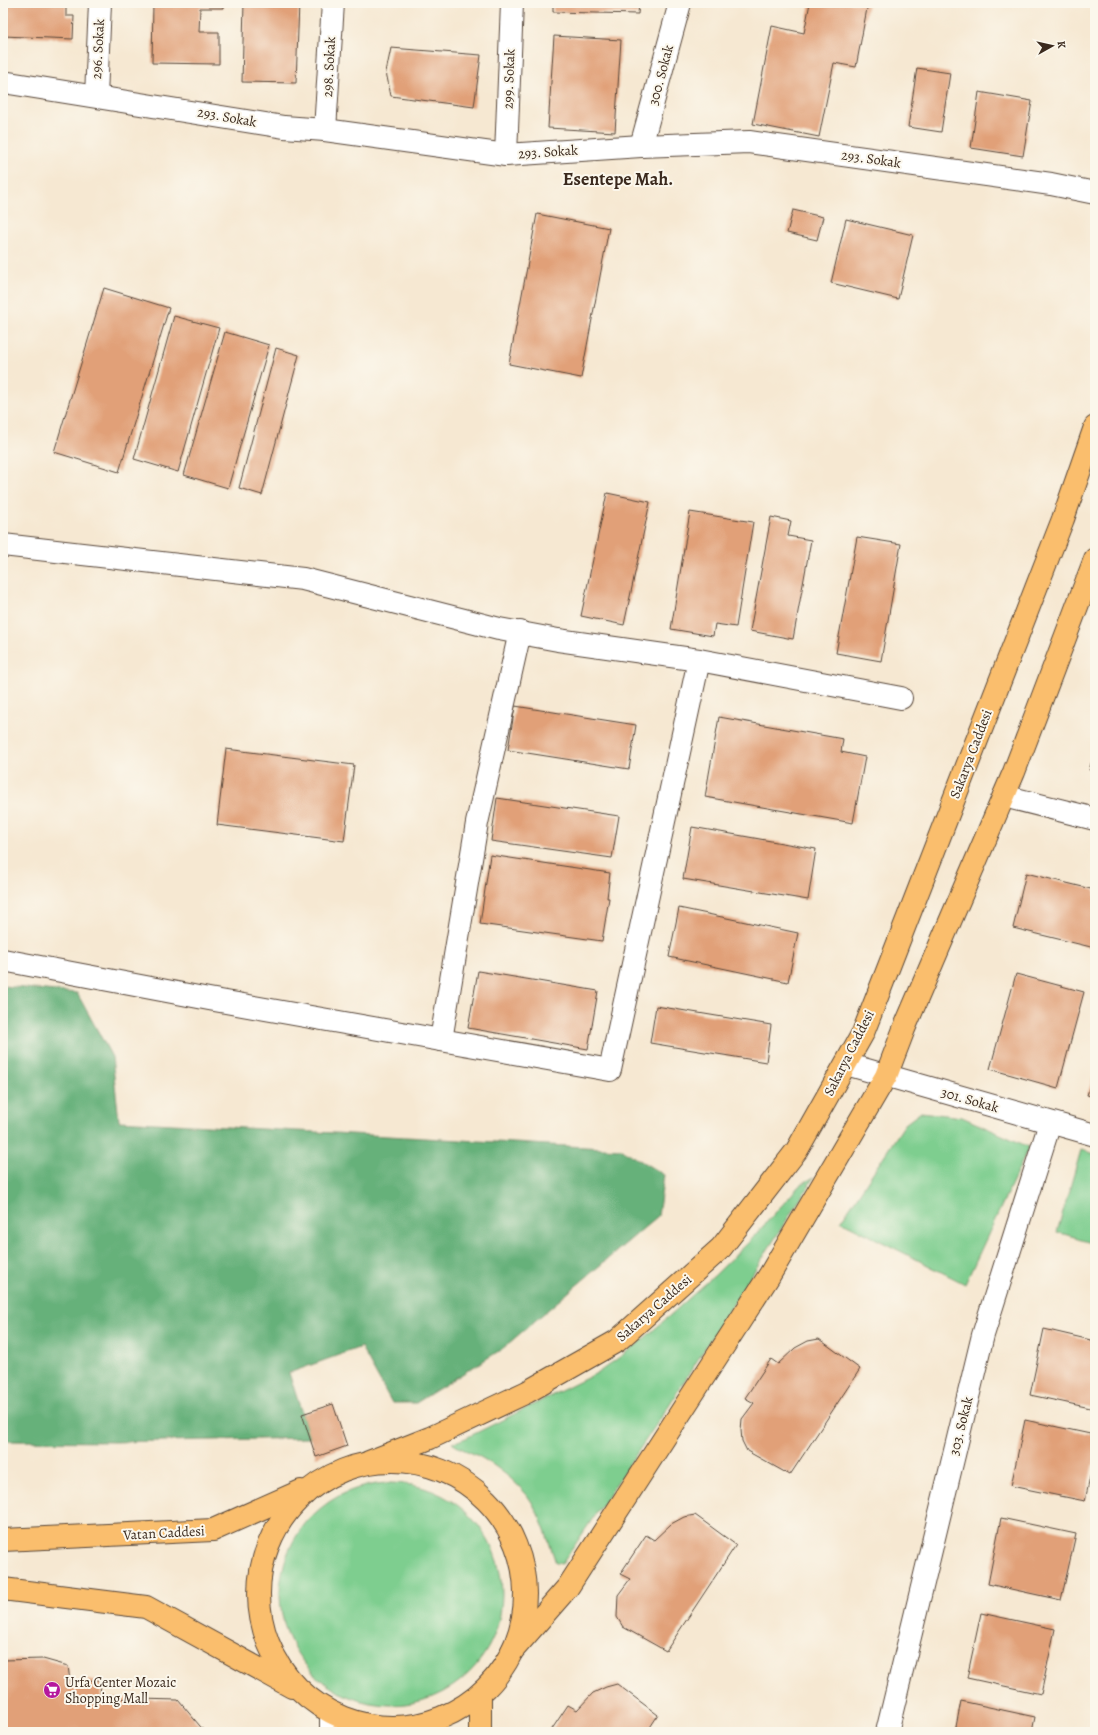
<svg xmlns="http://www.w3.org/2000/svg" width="1098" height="1735" font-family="Alegreya,serif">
<rect width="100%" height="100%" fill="#fbf7ec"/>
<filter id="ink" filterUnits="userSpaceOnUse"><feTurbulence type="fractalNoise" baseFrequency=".025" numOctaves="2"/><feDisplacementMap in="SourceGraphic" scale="8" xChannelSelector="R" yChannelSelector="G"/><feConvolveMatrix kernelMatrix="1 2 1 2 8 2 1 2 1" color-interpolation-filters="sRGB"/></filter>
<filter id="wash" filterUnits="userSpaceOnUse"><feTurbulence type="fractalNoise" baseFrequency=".012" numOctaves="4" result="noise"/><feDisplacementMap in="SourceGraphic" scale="16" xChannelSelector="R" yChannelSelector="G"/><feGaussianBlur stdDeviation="0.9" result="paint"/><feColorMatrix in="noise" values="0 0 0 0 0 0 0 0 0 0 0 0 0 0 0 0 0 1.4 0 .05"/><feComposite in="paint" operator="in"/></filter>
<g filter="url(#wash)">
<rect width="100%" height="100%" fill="#f6e8d2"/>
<g fill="#7ece8f" stroke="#5c7c56">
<path d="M921,1112L962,1117L1029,1147L965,1284L841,1221L905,1124Z"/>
<path d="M1081,1150L1095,1154V1243L1057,1232Z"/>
<path d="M814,1177L662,1416L562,1564L556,1563C549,1542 540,1512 527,1495C515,1481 498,1467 482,1458C472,1452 461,1450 452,1443L466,1438L599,1372L639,1343L714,1276L749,1242L800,1185Z"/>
<circle cx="391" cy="1594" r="111"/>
</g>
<path fill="#66b17a" stroke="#506e4c" d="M3,986L77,993L112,1057L119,1121L621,1149L664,1175L658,1216L502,1349L416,1403H392L361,1347L289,1373L310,1438L114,1442L3,1441Z"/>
<g id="blocks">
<g fill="#e1a078">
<path d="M3,3H66V16H74L73,39L3,36Z"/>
<path d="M153,3H223V8H200L199,32H219V64L152,63Z"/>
<path d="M244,3H299L296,83L242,82Z"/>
<path d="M553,3H639L638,14L553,12Z"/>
<path d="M810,3H868L856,67L834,63L819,137L753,124L772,26L804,33Z"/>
<path d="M554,36L621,40L615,132L548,128Z"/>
<path d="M391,48L481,55L474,107L391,96L386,72Z"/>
<path d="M917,68L950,73L941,132L908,127Z"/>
<path d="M979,92L1032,101L1023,156L971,148Z"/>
<path d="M793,210L823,217L817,240L787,233Z"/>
<path d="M537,214L609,228L581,378L509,364Z"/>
<path d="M846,219L913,235L898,299L831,283Z"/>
<path d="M104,288L169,308L119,472L54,452Z"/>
<path d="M174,316L219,328L178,472L134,459Z"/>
<path d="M225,332L269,345L228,488L184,475Z"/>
<path d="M276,348L299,355L262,495L239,488Z"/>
<path d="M607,493L650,502L624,625L581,616Z"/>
<path d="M690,512L753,522L736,627L715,624L713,636L671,629Z"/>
<path d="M771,517L791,521L788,536L811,540L793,639L750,631Z"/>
<path d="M857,537L901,544L881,661L836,653Z"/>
<path d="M515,706L636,725L629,769L508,750Z"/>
<path d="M719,717L843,739L841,752L865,757L853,823L705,797Z"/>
<path d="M226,749L354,765L344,841L217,825Z"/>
<path d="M1095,751V772L1089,770Z"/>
<path d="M497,798L619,816L612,858L491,841Z"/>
<path d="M692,827L816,849L808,900L683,879Z"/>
<path d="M490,855L610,873L607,898H609L602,941L480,924Z"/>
<path d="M1026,873L1095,890V948L1013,928Z"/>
<path d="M679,908L798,933L788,982L669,957Z"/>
<path d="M478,971L598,991L588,1049L468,1028Z"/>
<path d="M1016,974L1084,992L1058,1088L990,1069Z"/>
<path d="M656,1006L771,1025L766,1062L650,1043Z"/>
<path d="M1095,1071V1097L1087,1095Z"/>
<path d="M1044,1329L1095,1341V1409L1030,1395Z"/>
<path d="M819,1339L860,1369L790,1475L747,1451L742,1441L741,1430L742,1419L754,1403L745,1398L771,1359L778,1364L795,1348L808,1341Z"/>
<path d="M333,1404L347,1446L316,1457L302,1414Z"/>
<path d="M1025,1420L1095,1435V1454L1085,1501L1011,1486Z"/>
<path d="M695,1515L736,1545L666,1651L623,1627L617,1617L618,1595L630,1579L620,1574L646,1535L654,1540L671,1524L684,1517Z"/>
<path d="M1001,1518L1076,1534L1061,1600L988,1584Z"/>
<path d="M981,1613L1055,1629L1041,1694L967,1678Z"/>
<path d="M43,1659L68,1666L70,1681L100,1680L101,1698L178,1700L205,1732H3V1660Z"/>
<path d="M617,1684L658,1715L647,1732H550L568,1705L577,1710L593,1693L606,1687Z"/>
<path d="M961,1701L1035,1717L1032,1732H955Z"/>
</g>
</g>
</g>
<g filter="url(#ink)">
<use href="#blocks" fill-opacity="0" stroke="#574639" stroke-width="1"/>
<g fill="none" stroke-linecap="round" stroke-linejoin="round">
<g stroke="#574639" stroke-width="24">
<g id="minor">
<path d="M3,82L284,127L325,130L506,155L641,146L749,142L1051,184L1095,193"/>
<path d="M96,96L100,3"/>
<path d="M325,130L333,3"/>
<path d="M641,146L680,3"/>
<path d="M506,155L512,3"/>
<path d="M3,545L303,579L499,629L558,640L699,660L901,698"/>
<path d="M1004,796L1095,819"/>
<path d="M3,960L209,999L610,1070L699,660"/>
<path d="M441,1040L477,823L520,632"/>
<path d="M846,1064L1095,1135"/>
<path d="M331,1732V1714"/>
<path d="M887,1732L983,1335L1050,1123"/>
</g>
</g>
<g stroke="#574639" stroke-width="24">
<g id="major">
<circle cx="392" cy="1594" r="133"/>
<path d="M369,1462L430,1438L527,1392L617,1341L721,1248L797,1150L863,1033L1063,519L1095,427"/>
<path d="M3,1540L213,1530L301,1491"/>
<path d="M3,1589L146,1607L292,1687"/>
<path d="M512,1651L568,1587L769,1276L886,1076L904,1029L1014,772L1095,559"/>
<path d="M480,1695V1732"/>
</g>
</g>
<use href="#minor" stroke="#fff" stroke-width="22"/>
<use href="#major" stroke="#fabe6d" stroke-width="22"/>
</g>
</g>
<defs>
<g id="supermarket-disc" transform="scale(0.9)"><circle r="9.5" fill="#b5179e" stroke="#fbf7ec"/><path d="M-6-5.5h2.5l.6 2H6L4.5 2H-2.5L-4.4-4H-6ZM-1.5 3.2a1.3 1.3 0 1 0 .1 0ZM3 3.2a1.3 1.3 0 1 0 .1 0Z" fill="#fff"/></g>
</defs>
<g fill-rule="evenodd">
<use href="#supermarket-disc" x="52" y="1690"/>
</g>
<g text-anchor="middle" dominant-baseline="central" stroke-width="4" stroke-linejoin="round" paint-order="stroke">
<g font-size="14" fill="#3b2a1e" stroke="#fbf7ec">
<text transform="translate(98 49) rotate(-87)">296. Sokak</text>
<text transform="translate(329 67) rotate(-87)">298. Sokak</text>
<text transform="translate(661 75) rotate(-75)">300. Sokak</text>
<text transform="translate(509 79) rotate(-88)">299. Sokak</text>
<text transform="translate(227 117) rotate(10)">293. Sokak</text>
<text transform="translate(548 152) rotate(-4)">293. Sokak</text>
<text transform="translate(871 159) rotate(8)">293. Sokak</text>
<text transform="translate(971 754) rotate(-69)">Sakarya Caddesi</text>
<text transform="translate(849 1053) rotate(-63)">Sakarya Caddesi</text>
<text transform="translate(970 1100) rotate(16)">301. Sokak</text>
<text transform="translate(654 1308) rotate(-41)">Sakarya Caddesi</text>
<text transform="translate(961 1426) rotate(-76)">303. Sokak</text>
<text transform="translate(164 1533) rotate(-3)">Vatan Caddesi</text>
</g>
<g font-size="14" fill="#3b2a1e" stroke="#fbf7ec" text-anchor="start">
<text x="65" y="1682">Urfa Center Mozaic<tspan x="65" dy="16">Shopping Mall</tspan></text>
</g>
<g font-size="18" font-weight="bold" fill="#3b2a1e" stroke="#fbf7ec">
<text x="618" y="179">Esentepe Mah.</text>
</g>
</g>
<rect width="1098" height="1735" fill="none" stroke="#fbf7ec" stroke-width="16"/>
<g transform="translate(1052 46) rotate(82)" stroke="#fbf7ec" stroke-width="3" paint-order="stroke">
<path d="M0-3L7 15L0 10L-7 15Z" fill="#3b2a1e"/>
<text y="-6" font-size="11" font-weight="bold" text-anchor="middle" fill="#3b2a1e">K</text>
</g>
</svg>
